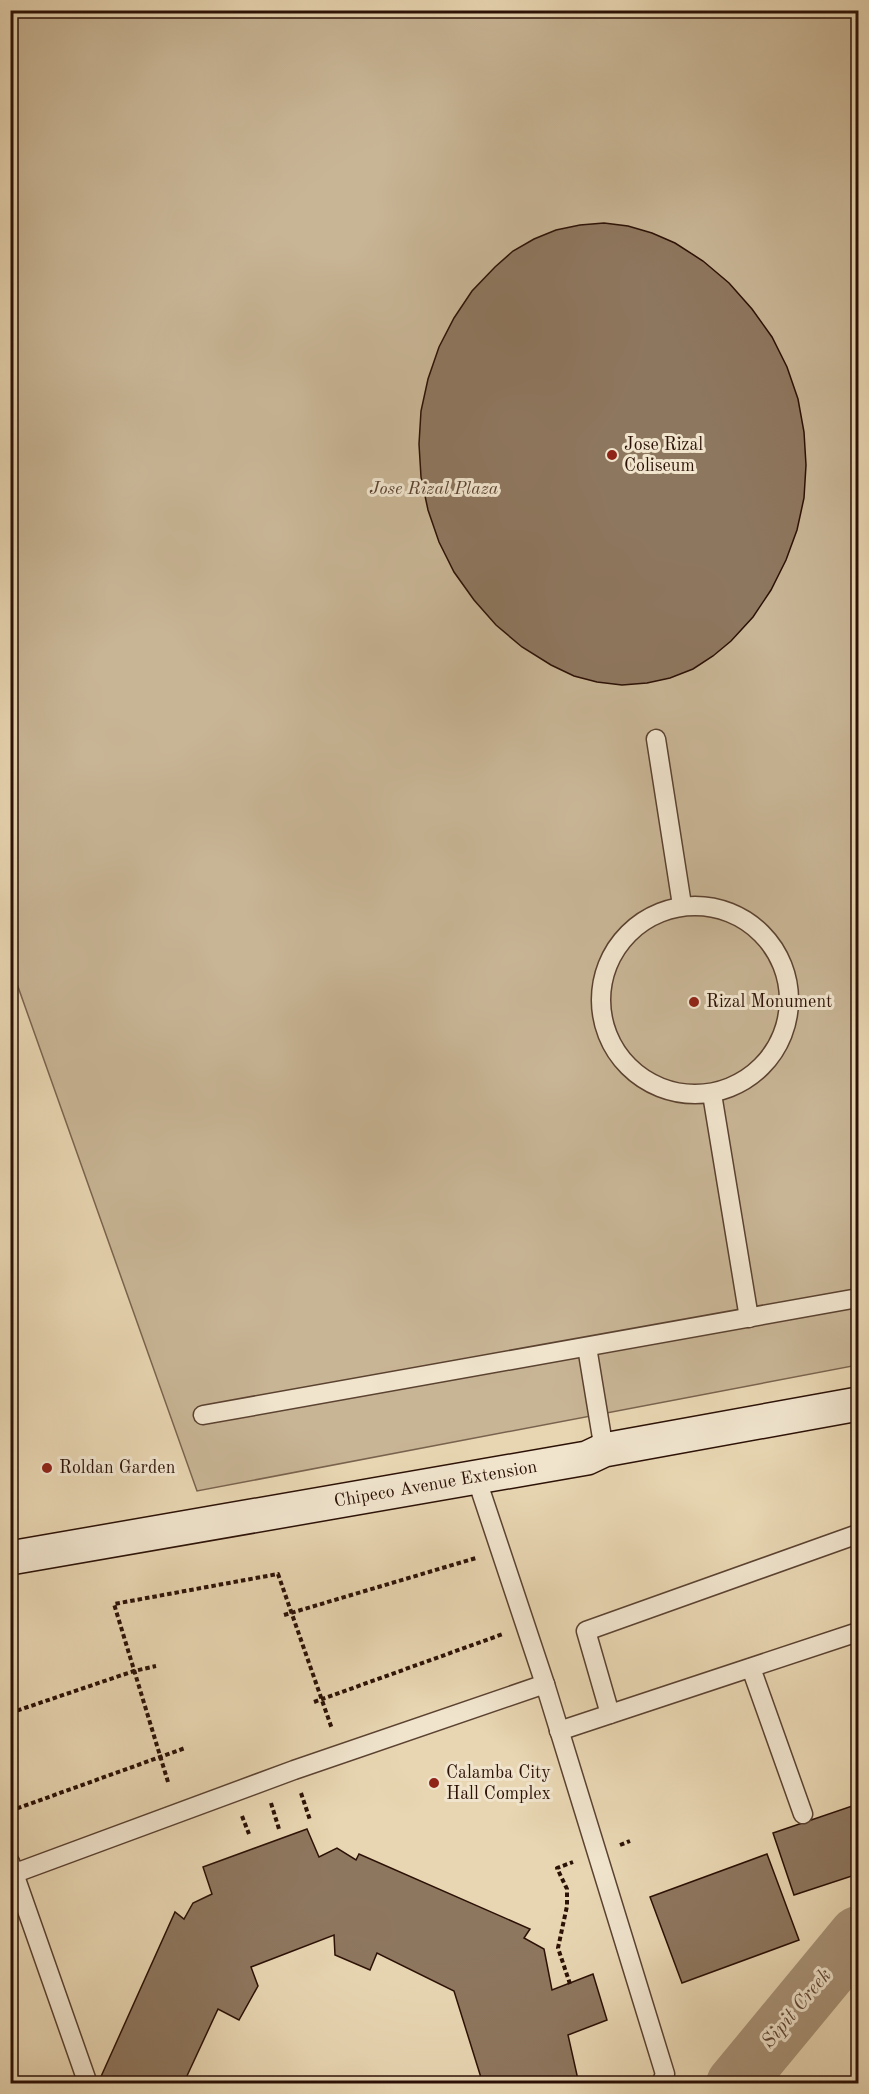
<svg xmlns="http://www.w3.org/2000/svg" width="869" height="2094" font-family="'Old Standard TT',serif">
<rect width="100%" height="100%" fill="#e8d6b2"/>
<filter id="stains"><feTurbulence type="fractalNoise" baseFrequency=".00333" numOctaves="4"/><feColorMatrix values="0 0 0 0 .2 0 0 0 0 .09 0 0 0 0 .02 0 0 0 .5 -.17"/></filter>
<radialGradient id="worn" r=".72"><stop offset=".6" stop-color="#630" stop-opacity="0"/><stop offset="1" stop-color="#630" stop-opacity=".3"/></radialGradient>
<path fill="#c8b595" stroke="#7a634e" stroke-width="1.5" d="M10,11H858V1365L197,1491L11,967Z"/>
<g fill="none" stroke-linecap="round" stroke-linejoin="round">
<path stroke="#a89378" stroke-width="58" d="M735,2084L858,1935"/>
</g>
<g fill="#8e775f" stroke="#2c1106" stroke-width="1.5">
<path d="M604,223L628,226L652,233L675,243L703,261L729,283L752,309L772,337L787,367L798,399L804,432L806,465L804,498L797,530L786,560L771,590L753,617L731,641L713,656L693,669L670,678L647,683L622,685L597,682L574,676L551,665L522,647L496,625L474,600L454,572L439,542L428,510L421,477L419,444L421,411L428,379L439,347L454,318L472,291L495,267L513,251L534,239L556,230L580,225Z"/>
<path d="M858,1804V1874L794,1895L773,1833Z"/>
<path d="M307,1829L319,1857L337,1848L356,1860L359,1854L530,1929L524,1938L544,1949L552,1990L593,1974L607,2020L568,2035L579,2084H483L454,1991L377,1953L370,1970L335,1955L334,1935L251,1967L258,1986L239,2020L218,2009L186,2078L188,2084H103L99,2081L175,1912L184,1919L193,1903L212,1894L203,1867Z"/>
<path d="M767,1854L799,1940L682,1983L650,1897Z"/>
</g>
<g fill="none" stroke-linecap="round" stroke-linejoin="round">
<g stroke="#5b4231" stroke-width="21">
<g id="lane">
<path d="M656,739L682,905"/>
<circle cx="695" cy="1000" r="94"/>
<path d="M712,1094L749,1318"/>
<path d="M587,1347L604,1450"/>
<path d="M203,1415L858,1298"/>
<path d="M476,1477L545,1684L665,2074L661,2084"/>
<path d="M751,1668L803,1814"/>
<path d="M610,1714L586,1631L858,1534"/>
<path d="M559,1731L858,1632"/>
<path d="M10,1862L88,2084"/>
<path d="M10,1875L294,1770L545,1684"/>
</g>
</g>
<g stroke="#2c1106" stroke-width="36">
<g id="secondary">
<path id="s1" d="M10,1558L587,1458L604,1450L858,1404"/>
</g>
</g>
<g stroke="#2c1106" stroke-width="4" stroke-dasharray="4.5 3" stroke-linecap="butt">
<path d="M284,1615L476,1558"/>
<path d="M314,1702L503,1634"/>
<path d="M10,1713L134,1671L156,1666"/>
<path d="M168,1782L114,1604L278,1574L332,1729"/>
<path d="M301,1793L310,1820"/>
<path d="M271,1803L279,1829"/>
<path d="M10,1811L185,1748"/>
<path d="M242,1816L249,1834"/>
<path d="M620,1845L630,1841"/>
<path d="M570,1984L558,1948L567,1906V1889L557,1868L573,1862"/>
</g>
<use href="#lane" stroke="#f0e4cd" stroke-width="18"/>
<use href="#secondary" stroke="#f0e4cd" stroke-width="33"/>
</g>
<g fill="#8f2418" stroke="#f0e4cd" stroke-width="2">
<circle cx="612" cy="455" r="6"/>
<circle cx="694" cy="1002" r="6"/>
<circle cx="47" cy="1468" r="6"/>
<circle cx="434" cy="1783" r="6"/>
</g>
<g text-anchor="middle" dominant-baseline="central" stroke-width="6" stroke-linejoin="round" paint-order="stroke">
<g font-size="18" fill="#2c1106" stroke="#f0e4cd" text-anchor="start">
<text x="624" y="445">Jose Rizal<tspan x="624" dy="21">Coliseum</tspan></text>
<text x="706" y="1002">Rizal Monument</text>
<text x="59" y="1468">Roldan Garden</text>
<text x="446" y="1773">Calamba City<tspan x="446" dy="21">Hall Complex</tspan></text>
</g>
<g font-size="18" font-style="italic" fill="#5b4231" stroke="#f0e4cd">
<text x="434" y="489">Jose Rizal Plaza</text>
</g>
<g font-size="18" fill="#2c1106" stroke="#f0e4cd">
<text stroke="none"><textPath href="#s1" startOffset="432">Chipeco Avenue Extension</textPath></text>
</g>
<g font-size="20" font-style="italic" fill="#5e4534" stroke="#f0e4cd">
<text transform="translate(797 2009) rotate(-50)">Sipit Creek</text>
</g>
</g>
<rect width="869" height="2094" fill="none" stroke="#e8d6b2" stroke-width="36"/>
<rect x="12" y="12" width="845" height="2070" fill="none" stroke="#2c1106" stroke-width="3"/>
<rect x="18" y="18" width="833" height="2058" fill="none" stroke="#2c1106" stroke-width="1.5"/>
<rect width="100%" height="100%" filter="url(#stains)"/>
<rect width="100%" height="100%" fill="url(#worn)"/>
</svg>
